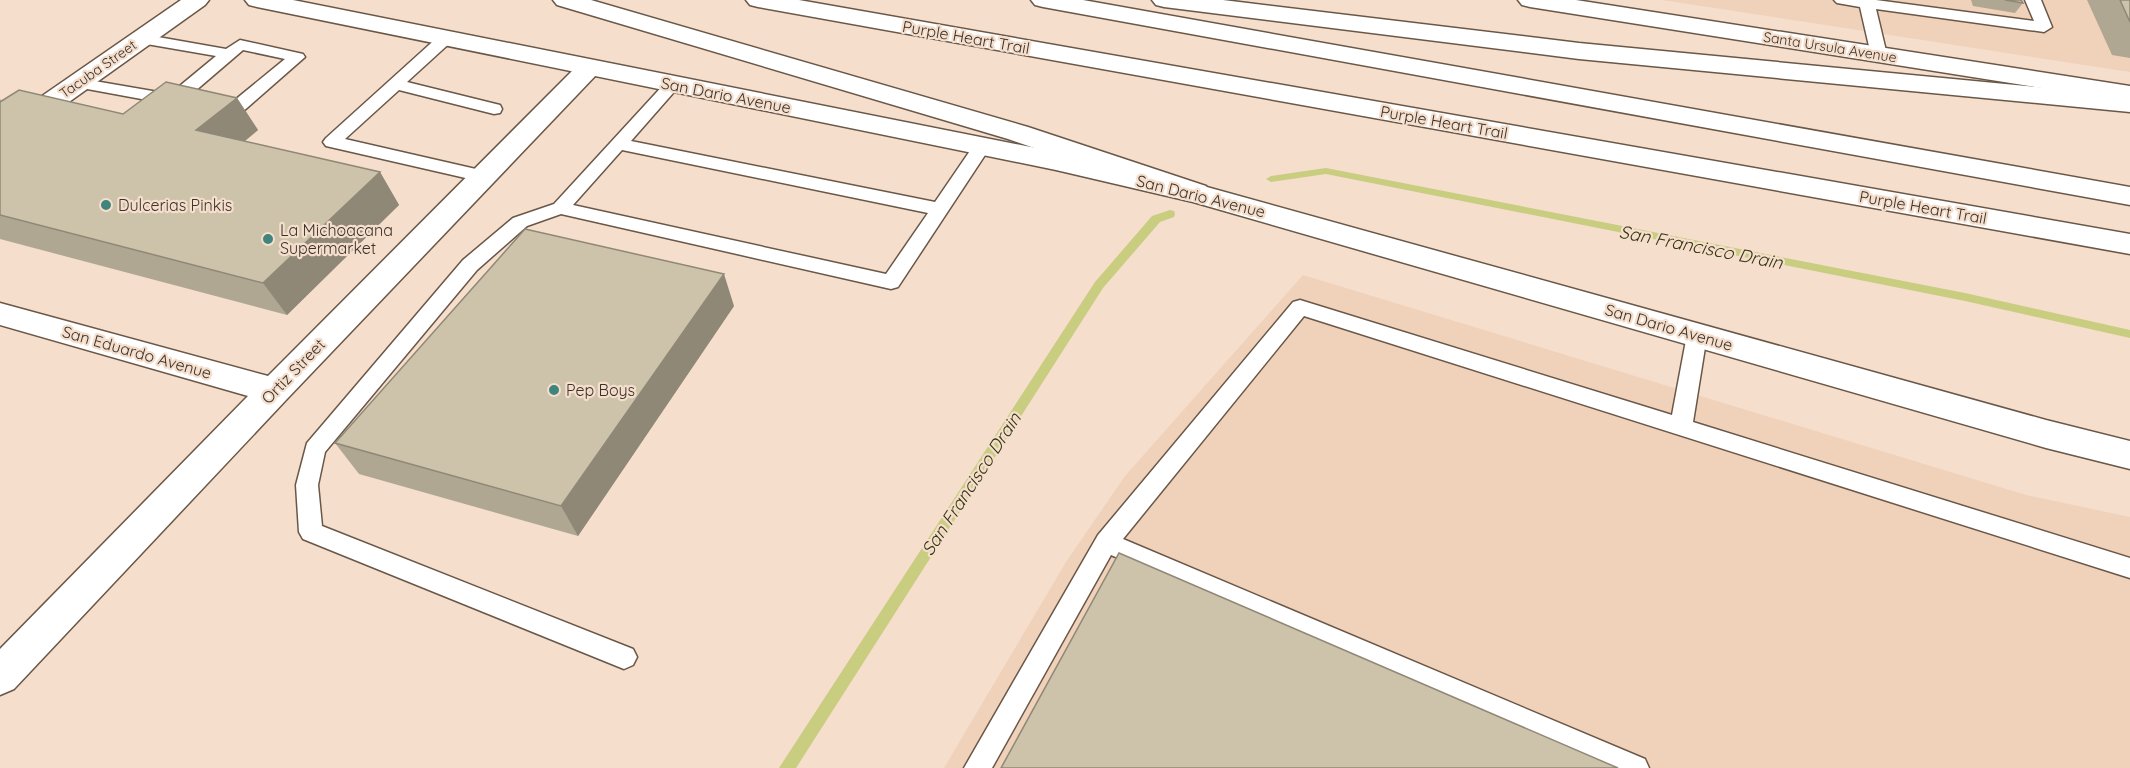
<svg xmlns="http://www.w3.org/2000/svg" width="2130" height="768" font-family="Quicksand,sans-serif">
<rect width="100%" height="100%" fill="#f5decc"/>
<g fill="#f0d2bb">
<path d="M1662,0H2130V72L1851,29Z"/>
<path d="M1303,275L2026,495L2130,517V768H944L1066,562L1125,476Z"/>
</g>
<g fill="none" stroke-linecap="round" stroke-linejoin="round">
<g fill="#c9cd80" fill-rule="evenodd">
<path d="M1326,168L1965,293L2130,330V338L1965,301L1326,174L1271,182L1266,179L1271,176Z"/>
<path d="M1170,210L1174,211L1175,214L1174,217L1160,222L1103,288L796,768H779L1095,282L1152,216Z"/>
</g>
<g stroke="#6a5747" stroke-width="3">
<g id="lane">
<path d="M1834,0H1876L2034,21L2025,0H2041L2052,27L2044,32L1876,9L1887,55L1879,60L1871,55L1860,7L1837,3Z"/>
<path d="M446,33L452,35L454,38L452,41L407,82L500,105L502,109L500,113L494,114L399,90L345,139L489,172L492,176L489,180L483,182L326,146L323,142L326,138L440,35Z"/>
<path d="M141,34L226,49L240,40L303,54L305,57L240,114L234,115L208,111L206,107L208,103L230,104L285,59L243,50L180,104L174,105L71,86L69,83L71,80L77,78L170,94L216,56L135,42L133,39Z"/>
<path d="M673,79L681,84L631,141L935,202L976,142H988L991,146L898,287L891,289L561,214L527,226L477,270L325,452L318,485L322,526L633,649L637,657L633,665L624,669L303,539L299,532L296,485L307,443L463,260L513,218L554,204L667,81ZM622,150L928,213L886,274L573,205Z"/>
<path d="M1300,300L1672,415L1687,335L1690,330L1697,328L1704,330L1707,335L1693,422L2130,558V578L1304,316L1123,539L1645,759L1649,768H1605L1111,555L992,768H964L1098,535L1293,302Z"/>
</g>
</g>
<g stroke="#6a5747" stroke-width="3">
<g id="street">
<path d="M181,0H209L205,5L10,144L0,147V125Z"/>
<path d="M589,60L598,63L602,68L598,73L286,400L14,689L0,695V649L248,396L0,325V303L268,376L580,63Z"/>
</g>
</g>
<g stroke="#6a5747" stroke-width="3">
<g id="secondary">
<path d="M245,0H293L1056,152L1196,184L2046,420L2130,441V469L2046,448L1193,202L1056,170L257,7L249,5Z"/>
<path d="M1518,0H1576L2130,86V102L1530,7L1522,5Z"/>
</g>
</g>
<g stroke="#6a5747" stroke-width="3">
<g id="highway">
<path d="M553,0H591L1028,127L1206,186L1210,193L1206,200L1196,202L1186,200L1008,139L557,5Z"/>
<path d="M746,0H799L2130,234V254L758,7L750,5Z"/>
<path d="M1031,0H1083L2130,187V205L1043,7L1035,5Z"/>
<path d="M1152,0H1223L1579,43L2130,96V112L1579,59L1164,7L1156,5Z"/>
</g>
</g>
<use href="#lane" fill="#fff" fill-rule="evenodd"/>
<use href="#street" fill="#fff" fill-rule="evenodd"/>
<use href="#secondary" fill="#fff" fill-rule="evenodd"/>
<use href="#highway" fill="#fff" fill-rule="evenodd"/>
</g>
<g fill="#b0a792">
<path d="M1971,0H2021L2023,3L2015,13L1973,6Z"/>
<path d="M2087,0H2130V58L2112,55Z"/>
<path d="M237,98L258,130L245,141L380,172L399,205L287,315L0,239V99L2,101L123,114Z"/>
<path d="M734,306L578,536L359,474L335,443Z"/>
</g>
<g fill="#908877">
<path d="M237,98L258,130L219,162L196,130Z"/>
<path d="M380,172L399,205L287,315L263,283Z"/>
<path d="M724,274L734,306L578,536L561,506Z"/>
</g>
<g fill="#cdc2aa" stroke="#908877" stroke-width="1.5">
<path d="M2005,0H2021L2023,3Z"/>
<path d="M2120,0H2130V22Z"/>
<path d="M166,82L237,98L196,130L380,172L263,283L0,215V102L19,90L123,114Z"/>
<path d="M525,229L724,274L561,506L335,443Z"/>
<path d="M1119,553L1618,768H1001Z"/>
</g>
<g fill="#3f857d" stroke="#f5decc" stroke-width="2">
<circle cx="106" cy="205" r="6"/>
<circle cx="268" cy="239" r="6"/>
<circle cx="554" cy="390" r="6"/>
</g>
<g text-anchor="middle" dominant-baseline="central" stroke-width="4.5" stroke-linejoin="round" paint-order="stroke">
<g font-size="14" fill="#3a322a" stroke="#f5decc">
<text transform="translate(1830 47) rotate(9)">Santa Ursula Avenue</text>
<text transform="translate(98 69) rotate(-35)">Tacuba Street</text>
</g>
<g font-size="16" fill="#3a322a" stroke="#f5decc">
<text transform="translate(966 37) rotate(10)">Purple Heart Trail</text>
<text transform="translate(726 95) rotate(11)">San Dario Avenue</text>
<text transform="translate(1444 122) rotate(10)">Purple Heart Trail</text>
<text transform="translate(1201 196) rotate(14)">San Dario Avenue</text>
<text transform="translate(1923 207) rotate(10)">Purple Heart Trail</text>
<text transform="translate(1669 327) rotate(16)">San Dario Avenue</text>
<text transform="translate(137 352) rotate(16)">San Eduardo Avenue</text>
<text transform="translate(293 371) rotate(-46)">Ortiz Street</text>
</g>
<g font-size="16" fill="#3a322a" stroke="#f5decc" text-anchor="start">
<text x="118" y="205">Dulcerias Pinkis</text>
<text x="280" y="230">La Michoacana<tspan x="280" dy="18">Supermarket</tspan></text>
<text x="566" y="390">Pep Boys</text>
</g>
<g font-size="18" font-style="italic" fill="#353614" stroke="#f5decc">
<text transform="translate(1701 247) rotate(11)">San Francisco Drain</text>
<text transform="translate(971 484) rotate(-57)">San Francisco Drain</text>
</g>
</g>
</svg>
